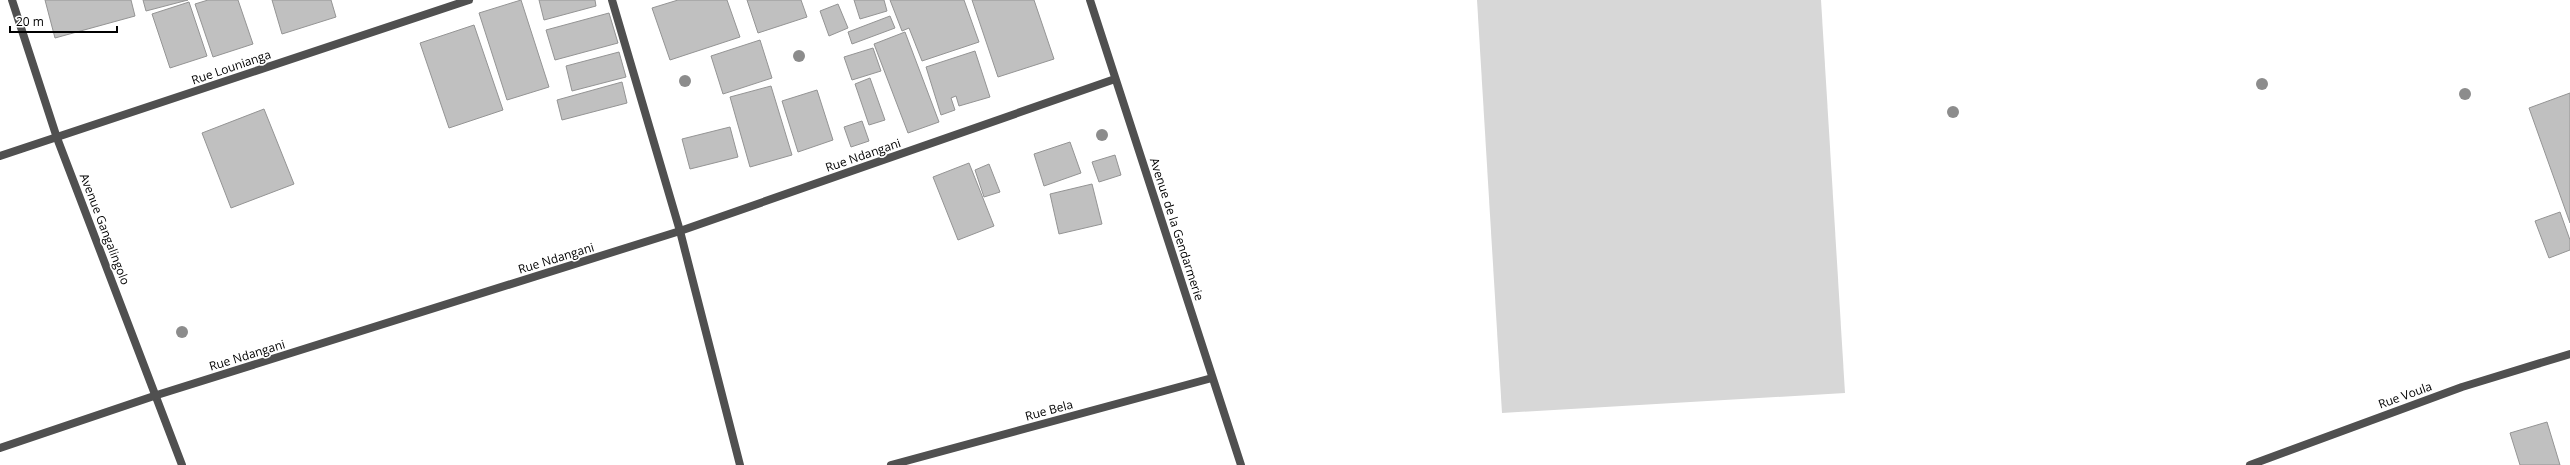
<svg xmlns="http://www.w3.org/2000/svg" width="2570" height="465" font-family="'Open Sans',sans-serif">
<rect width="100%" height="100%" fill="#fff"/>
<path fill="#d7d7d7" d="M1477,0H1821L1845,393L1502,413Z"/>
<g fill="#c0c0c0" stroke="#949494">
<path d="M45,0H131L135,16L55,38Z"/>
<path d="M143,0H188L146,11Z"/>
<path d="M208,0H238L253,44L213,57L195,4Z"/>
<path d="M272,0H331L336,17L282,34Z"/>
<path d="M521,0L549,87L507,100L479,13Z"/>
<path d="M539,0H595L596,6L544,20Z"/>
<path d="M678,0H727L740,37L670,60L652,8Z"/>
<path d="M747,0H801L807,17L758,33Z"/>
<path d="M854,0H884L887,11L860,19Z"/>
<path d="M890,0H964L979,42L922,61L909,28L902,31Z"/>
<path d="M972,0H1034L1054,59L998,77Z"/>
<path d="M189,2L207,56L170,68L152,14Z"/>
<path d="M838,4L848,28L829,36L820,11Z"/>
<path d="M609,13L618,43L555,60L546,30Z"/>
<path d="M890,16L895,28L852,44L848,32Z"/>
<path d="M474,25L503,110L449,128L420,43Z"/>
<path d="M905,32L939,122L908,133L874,44Z"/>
<path d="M760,40L772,78L723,94L711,56Z"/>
<path d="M873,48L881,71L852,80L844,57Z"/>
<path d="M975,51L990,97L959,106L956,96L951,98L955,110L941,115L926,67Z"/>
<path d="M619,52L626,77L572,91L566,66Z"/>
<path d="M870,78L885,120L869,125L855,84Z"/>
<path d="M622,82L627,103L562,120L557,100Z"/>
<path d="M771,86L792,155L750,167L730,97Z"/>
<path d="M817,90L833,140L798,152L782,101Z"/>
<path d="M2570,93V223L2529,108Z"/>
<path d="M264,109L294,184L231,208L202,133Z"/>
<path d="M862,121L869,141L851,147L844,127Z"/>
<path d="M730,127L738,157L690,169L682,139Z"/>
<path d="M1070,142L1081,173L1044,186L1034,154Z"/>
<path d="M1115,155L1121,175L1099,182L1092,162Z"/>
<path d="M969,163L994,226L958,240L933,177Z"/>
<path d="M989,164L1000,192L984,197L975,170Z"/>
<path d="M1092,184L1102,224L1059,234L1050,194Z"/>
<path d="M2560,212L2570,240V250L2549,258L2535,221Z"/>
<path d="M2547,422L2560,465H2520L2510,433Z"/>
</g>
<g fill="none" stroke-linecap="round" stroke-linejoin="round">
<g stroke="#505050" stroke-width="8">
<path d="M12,0L57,138L182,465"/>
<path d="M612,0L680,231L740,465"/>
<path d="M1090,0L1241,465"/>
<path d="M0,156L469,0"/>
<path d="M0,448L157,395L680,231L1115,79"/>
<path d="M891,465L1212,378"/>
<path d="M2250,465L2462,387L2570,354"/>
</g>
</g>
<g fill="#8c8c8c">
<circle cx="799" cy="56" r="6"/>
<circle cx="685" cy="81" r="6"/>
<circle cx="2262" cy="84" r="6"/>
<circle cx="2465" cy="94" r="6"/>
<circle cx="1953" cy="112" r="6"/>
<circle cx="1102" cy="135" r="6"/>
<circle cx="182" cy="332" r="6"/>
</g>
<g text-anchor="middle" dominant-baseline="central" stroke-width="3.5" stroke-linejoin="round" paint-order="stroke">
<g font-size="12" fill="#000" stroke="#fff">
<text transform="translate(231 67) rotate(-19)">Rue Lounianga</text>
<text transform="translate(863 155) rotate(-19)">Rue Ndangani</text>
<text transform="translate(105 229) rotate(69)">Avenue Gangalingolo</text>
<text transform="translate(1177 229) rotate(72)">Avenue de la Gendarmerie</text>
<text transform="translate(556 258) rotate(-17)">Rue Ndangani</text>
<text transform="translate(247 355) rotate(-17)">Rue Ndangani</text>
<text transform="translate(2405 395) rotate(-20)">Rue Voula</text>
<text transform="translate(1049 410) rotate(-15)">Rue Bela</text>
</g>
</g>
<path d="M10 26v6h107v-6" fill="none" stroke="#000000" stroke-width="2"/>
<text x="16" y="26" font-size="12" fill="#000000" stroke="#ffffff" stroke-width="3" paint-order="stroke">20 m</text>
</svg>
